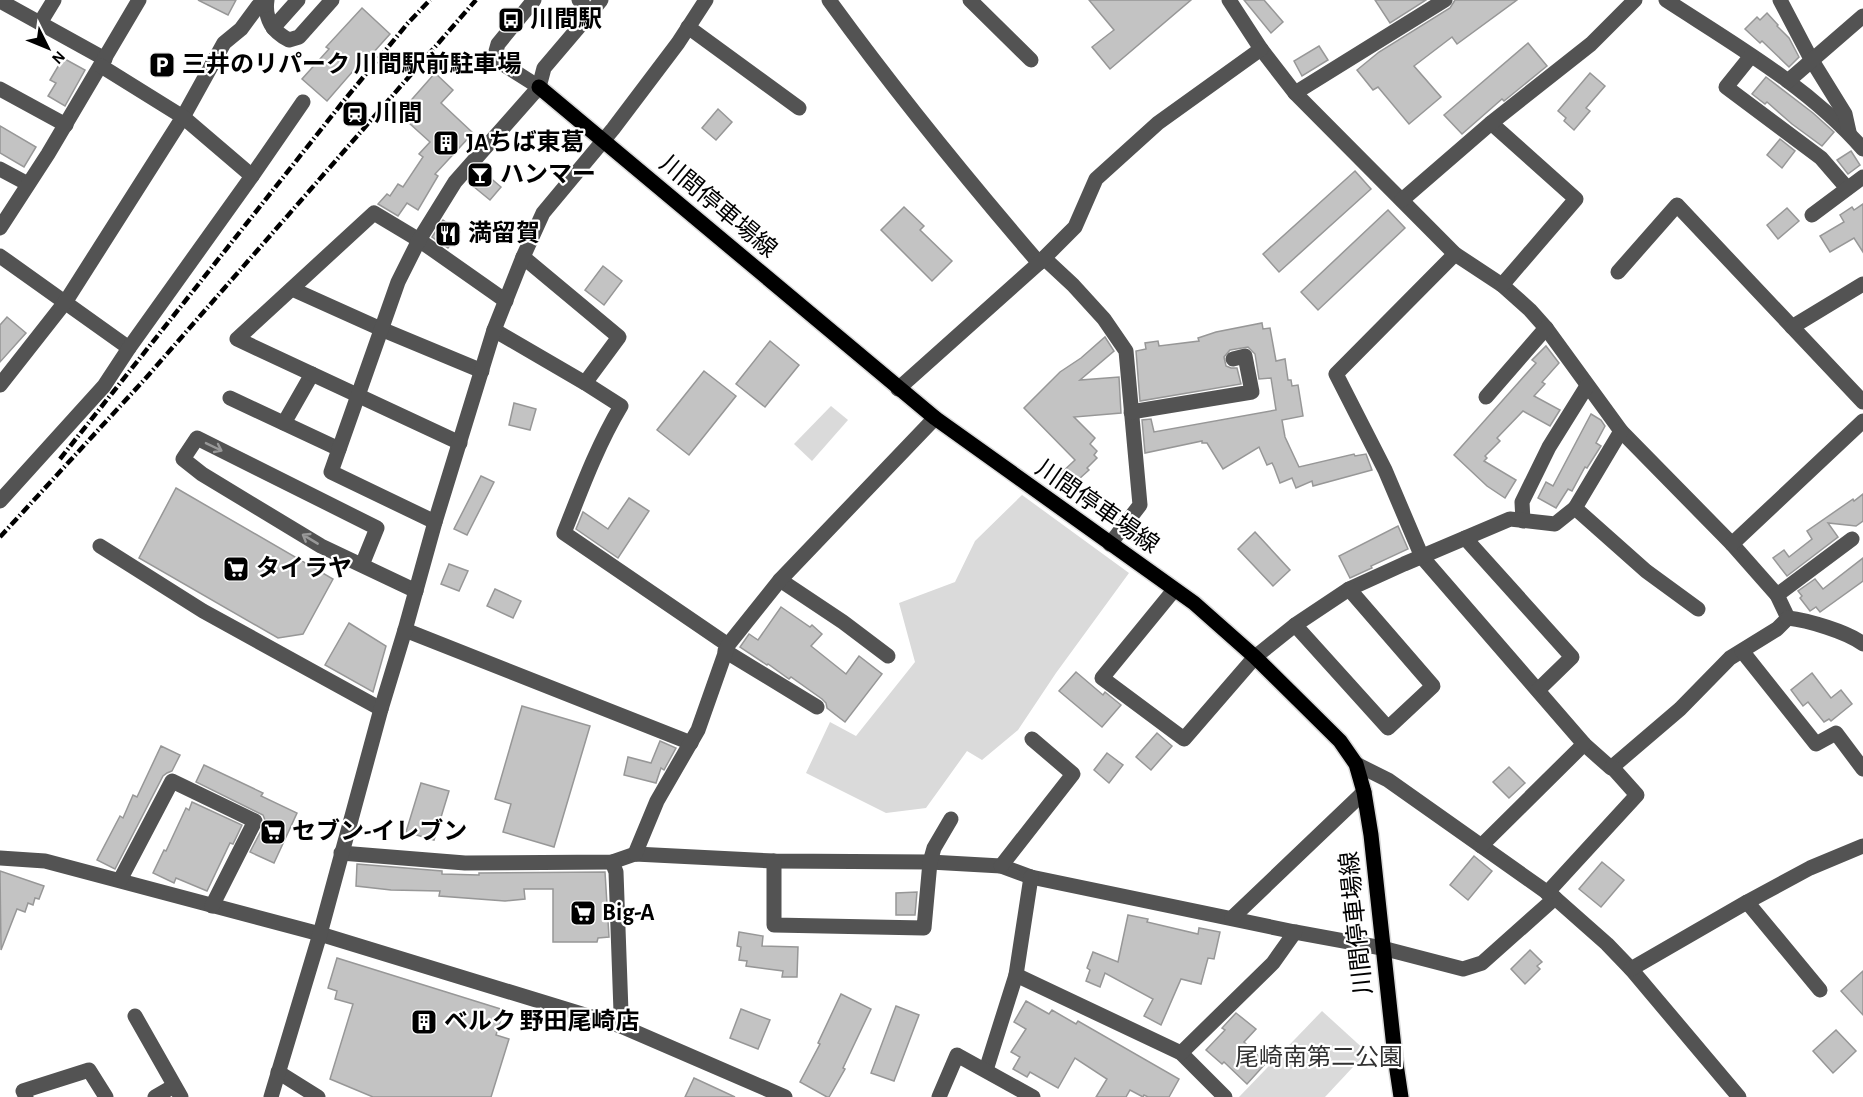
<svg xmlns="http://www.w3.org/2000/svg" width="1863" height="1097" font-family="'Alegreya Sans','Noto Sans JP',sans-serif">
<rect width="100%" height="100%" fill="#fff"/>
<g fill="#dadada">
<path d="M831,406L848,420L812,461L794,444Z"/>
<path d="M1022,495L1129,573L1056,673L1018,730L982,760L967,751L926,808L886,813L806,773L830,722L856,736L915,662L899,603L955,582L975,541Z"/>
<path d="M1322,1011L1367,1052L1325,1097H1239Z"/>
</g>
<g fill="#c3c3c3" stroke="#979797" stroke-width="1.5">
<path d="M198,0H236L228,15Z"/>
<path d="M1089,0H1191L1110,69L1092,47L1114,30Z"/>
<path d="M1244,0H1264L1283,22L1271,33Z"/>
<path d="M1375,0H1426L1390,23Z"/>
<path d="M1455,0H1517L1457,44L1452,37L1414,66L1441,97L1409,124L1378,87L1373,90L1357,70L1379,52L1450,8Z"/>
<path d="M362,8L390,34L355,73L353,71L327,101L302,79L329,49L326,47Z"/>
<path d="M1767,13L1778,25L1777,26L1789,38L1799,57L1789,67L1762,41L1760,43L1745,29L1757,17L1760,20Z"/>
<path d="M1528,43L1547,66L1504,101L1502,99L1462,134L1444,115Z"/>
<path d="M1319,46L1328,60L1302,76L1294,61Z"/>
<path d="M63,58L85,70L65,106L48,96L56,83L50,80Z"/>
<path d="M435,73L453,90L441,103L473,133L435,174L438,176L418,210L407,203L398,216L378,204L387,194L390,196L398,184L403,187L423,157L419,154L430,142L399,114Z"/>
<path d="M1590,73L1605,86L1586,108L1590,111L1574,130L1564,121L1566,118L1558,111Z"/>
<path d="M1766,77L1813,113L1834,132L1822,146L1792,124L1767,102L1765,104L1752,94Z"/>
<path d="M718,109L732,122L716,140L702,128Z"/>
<path d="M0,126L36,147L24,167L0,153Z"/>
<path d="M1780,139L1795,151L1782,168L1767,155Z"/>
<path d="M1851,151L1860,165L1848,174L1837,160Z"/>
<path d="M480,169L501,187L490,200L468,182Z"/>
<path d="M1355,171L1371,189L1279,272L1263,254Z"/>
<path d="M1863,204V252L1854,238L1830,252L1820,236L1844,222L1840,215L1852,207L1854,210Z"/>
<path d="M904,207L924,226L920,230L952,261L932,281L881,230Z"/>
<path d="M1787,208L1799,221L1778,239L1767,225Z"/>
<path d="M1388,210L1405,228L1318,310L1301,292Z"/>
<path d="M443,220L460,232L448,248L432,237Z"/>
<path d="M603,266L622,281L604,305L585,290Z"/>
<path d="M7,317L26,333L0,362V325Z"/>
<path d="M1262,323L1263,329L1270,328L1276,361L1285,359L1288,380H1291L1292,386L1298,385L1303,416L1282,420L1285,437L1299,467L1354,454L1355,456L1366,454L1372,470L1313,486L1312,481L1296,488L1292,478L1280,483L1274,467L1272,463L1267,465L1259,447L1223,469L1207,443H1202V441L1145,453L1142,420L1151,419L1154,432L1276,410L1271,378L1259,379L1255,354L1248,347L1230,350L1224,357L1226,366L1231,368H1237L1241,384L1140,401L1136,351L1146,349L1145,343L1158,341L1159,346L1199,341L1198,338L1216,332Z"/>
<path d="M1105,337L1114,351L1080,380L1119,377L1121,413L1074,417L1095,438L1090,444L1097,451L1094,455L1097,458L1087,468L1089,470L1069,488L1058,476L1075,460L1024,408L1060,372L1081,358Z"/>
<path d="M770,341L799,365L765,407L736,384Z"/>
<path d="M1546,346L1559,363L1542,382L1545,384L1534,396L1560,410L1550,426L1523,411L1497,438L1500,441L1485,456L1487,458L1484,461L1516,480L1505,498L1487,486L1454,455L1536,363L1532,360Z"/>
<path d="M704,371L736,396L689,455L657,430Z"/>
<path d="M514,403L536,409L530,430L509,425Z"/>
<path d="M1591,414L1601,420L1605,426L1596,443L1601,446L1587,468L1585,467L1572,491L1568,489L1556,508L1538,498L1546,482L1553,486Z"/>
<path d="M481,476L494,482L467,535L454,529Z"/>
<path d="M176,488L333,579L303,634L278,638L139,558Z"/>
<path d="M1863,494V521L1856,526L1828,523L1838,537L1787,576L1773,558L1784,550L1789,557L1812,539L1807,531L1853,499L1854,501Z"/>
<path d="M629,498L649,511L618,558L576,529L583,512L608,529Z"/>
<path d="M1398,526L1408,549L1371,566L1372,568L1350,578L1339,556Z"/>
<path d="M1255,532L1290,570L1273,586L1238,549Z"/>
<path d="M1863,558V581L1820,612L1816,607L1810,611L1800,598L1802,596L1798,591L1815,579L1823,589Z"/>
<path d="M449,564L468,571L459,591L441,584Z"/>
<path d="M495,589L521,601L513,618L487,606Z"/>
<path d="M781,607L810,627L812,625L822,634L811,646L846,674L859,656L882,674L845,722L827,708L826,703L822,699L791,677L789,679L768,664L767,665L740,647L749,634L758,640Z"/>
<path d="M349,623L386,646L373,692L325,665Z"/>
<path d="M1076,672L1103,695L1105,692L1121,705L1102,727L1059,691Z"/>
<path d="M1812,673L1831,698L1841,690L1852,704L1831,721L1829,719L1824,722L1808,702L1803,706L1791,690Z"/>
<path d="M522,706L590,726L554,847L503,832L511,804L495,799Z"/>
<path d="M1157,733L1172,746L1151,770L1136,757Z"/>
<path d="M660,741L676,748L664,770L661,768L656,783L624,775L628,757L651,763Z"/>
<path d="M161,746L180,755L172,771L167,773L163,776L115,869L97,860L120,816L123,818L133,795L137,797Z"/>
<path d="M1107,753L1123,765L1109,783L1094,770Z"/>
<path d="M204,765L263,793L261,796L297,813L274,863L250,852L264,825L265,820L263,815L196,782Z"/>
<path d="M1509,767L1525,783L1509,798L1493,782Z"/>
<path d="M421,783L449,791L434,840L406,832Z"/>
<path d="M192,802L242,825L233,844L230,843L207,891L176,878L174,883L153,873L164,850L166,851L186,808L189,810Z"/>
<path d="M1474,856L1492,871L1468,900L1450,885Z"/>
<path d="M1602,862L1624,880L1601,907L1579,889Z"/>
<path d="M357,864L442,871V874L479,875V873L605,872L609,937L598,938L597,942H553V889H524L525,899L505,901L439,896L440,891L391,890L356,886Z"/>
<path d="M0,871L44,886L39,899L35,898L33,905L28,903L25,912L17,909L1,950Z"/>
<path d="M917,892L915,915H896V893Z"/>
<path d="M1128,915L1148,919L1147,922L1198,934L1199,928L1220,932L1214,959L1208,958L1201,984L1181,979L1161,1025L1144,1016L1153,999L1105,973L1100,987L1086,981L1090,970L1087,968L1093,952L1118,962Z"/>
<path d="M739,932L763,936L762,946L798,947L797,977H782L783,971L746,966L747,961L739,960L741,947L737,946Z"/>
<path d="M1530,950L1542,962L1537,966L1540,969L1525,984L1511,969Z"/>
<path d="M337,958L504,1010L496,1035L509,1039L491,1097H373L330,1079L353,1004L335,999L337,991L328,988Z"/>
<path d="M1863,971V1015L1841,991Z"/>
<path d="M841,994L871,1009L843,1068L845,1069L829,1097H827L800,1082L820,1044L818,1043Z"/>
<path d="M1026,1001L1049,1014L1052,1010L1076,1024L1078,1021L1179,1079L1169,1097H1148L1144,1095L1143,1097L1130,1090L1126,1097H1096L1107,1079L1075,1058L1058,1088L1030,1072L1027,1077L1013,1069L1020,1057L1011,1052L1026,1029L1014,1022Z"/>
<path d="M896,1006L919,1015L894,1081L871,1073Z"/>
<path d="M741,1009L770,1020L758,1049L730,1038Z"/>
<path d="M1236,1013L1256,1029L1244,1042L1266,1063L1247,1084L1224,1062L1222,1064L1206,1050L1225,1030L1222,1028Z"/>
<path d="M1836,1030L1856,1051L1833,1073L1813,1051Z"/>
<path d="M694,1078L735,1097H685Z"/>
</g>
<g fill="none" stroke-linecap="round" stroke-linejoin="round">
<g stroke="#dbdbdb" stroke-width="18">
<path id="major" d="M539,87L935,418L1194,603L1255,657L1340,741L1356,764L1364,792L1371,835L1395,1057L1401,1097"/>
</g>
<g stroke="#535353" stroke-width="15">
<path d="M267,0C264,19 273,32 289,40L299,37L332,0"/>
<path d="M534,0L498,44L496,51L501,63L539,87"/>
<path d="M829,0C895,91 966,178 1039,263"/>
<path d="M970,0L1031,60"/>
<path d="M1229,0L1261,49L1295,93L1455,254L1502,285L1530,310L1546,328L1621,431L1732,544L1777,595L1788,618"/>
<path d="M1666,0C1735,45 1809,87 1863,149"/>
<path d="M1780,0L1811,59L1845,114L1849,132"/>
<path d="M0,1L105,59"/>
<path d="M584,21L601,0"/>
<path d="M40,23L54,0"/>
<path d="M688,27L799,108"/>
<path d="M273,28L298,0"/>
<path d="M1751,56L1726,87L1821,158L1847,188"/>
<path d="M1788,81L1863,16"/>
<path d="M0,89L66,125"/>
<path d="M1295,93L1445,0"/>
<path d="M1491,123L1576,199L1502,285"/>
<path d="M0,169L28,184"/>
<path d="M252,176L303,102"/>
<path d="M1402,200L1491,123L1591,44L1635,0"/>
<path d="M1812,215L1863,177"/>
<path d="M0,228L48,154L139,0"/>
<path d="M1455,254L1336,374L1385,470L1422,557L1584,744L1611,768L1680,709L1730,658L1777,629L1788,618"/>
<path d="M0,256L129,348"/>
<path d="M523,257L619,337L585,383"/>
<path d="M1044,258L1073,285L1104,319L1126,351L1140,505L1110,544"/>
<path d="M1618,272L1677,205L1863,402"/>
<path d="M292,289L381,329L482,371"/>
<path d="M1792,327L1863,284"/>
<path d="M494,330L585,383L621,406C597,446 581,490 564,533L728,645"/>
<path d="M0,385L66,301L183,117L224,43L241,29L258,6L266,5"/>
<path d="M898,389L1039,263L1075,227L1096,179L1158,123L1261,49"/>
<path d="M1486,397L1546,328"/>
<path d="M230,398L339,449"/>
<path d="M1131,412L1252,392L1245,356L1233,359"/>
<path d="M284,423L312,374"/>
<path d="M460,443L237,339L374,213L419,240L506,301"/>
<path d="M0,501L104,386L129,348L252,176L183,117L101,66"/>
<path d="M1575,508L1621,431"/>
<path d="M1523,521L1522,502L1549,447L1587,386"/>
<path d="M435,522L331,472L398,282L419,240L455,182L539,87L544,68L584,21C586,12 587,7 579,0"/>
<path d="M1465,538L1572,657L1538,690"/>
<path d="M1732,544L1863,421"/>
<path d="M100,546L203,611L381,709"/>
<path d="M362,565L377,528L197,438L183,459L202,474L321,546L416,591"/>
<path d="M780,580L843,622L888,656"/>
<path d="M1174,590L1102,678L1184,739L1255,657L1295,625L1349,589L1404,564L1510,519L1555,524L1575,508L1646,571L1698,609"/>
<path d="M1777,595L1852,539"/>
<path d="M1788,618C1807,620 1848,632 1863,644"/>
<path d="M1295,625L1388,728L1433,686L1349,589"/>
<path d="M405,630L691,743"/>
<path d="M725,651L817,707"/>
<path d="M1742,651L1816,744L1836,733L1863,769"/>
<path d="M1356,764L1388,780L1555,898L1607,944L1631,969L1739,1097"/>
<path d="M1481,846L1584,744"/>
<path d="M341,853L465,863L612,862L635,854L774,861L930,862L1001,866L1031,877L1295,932L1382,948L1463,969L1482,963L1555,898"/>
<path d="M635,854L657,801L698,730L728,645L780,580L935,418"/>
<path d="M0,858L45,861L320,934L621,1026L785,1097"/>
<path d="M774,861V925L924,928L930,862L934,848L951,819"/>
<path d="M612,862L616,872L621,1012V1026"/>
<path d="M1001,866L1073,774L1032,739"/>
<path d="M120,880L172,781L255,821L212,906"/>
<path d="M1547,893L1637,795L1612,767"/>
<path d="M1747,902L1820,990"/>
<path d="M1232,918L1364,792"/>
<path d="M1631,969L1747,902L1810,868L1863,846"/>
<path d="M1016,975L1181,1053L1225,1097"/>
<path d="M135,1016L181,1097"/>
<path d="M1181,1053L1273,963L1295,932"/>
<path d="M986,1070L1016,975L1031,877"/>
<path d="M278,1072L318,1097"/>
<path d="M26,1097L23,1091L89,1070L106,1097"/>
<path d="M155,1097L174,1086"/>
<path d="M271,1097L320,934L381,709L405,630L435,522L494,330L523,257L543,213L613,129L678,43L706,0"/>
<path d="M939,1097L957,1055L1033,1097"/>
</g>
<use href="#major" stroke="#000" stroke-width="15"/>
<g stroke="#000" stroke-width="4.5" stroke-dasharray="9 3 1.5 3" stroke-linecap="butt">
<path d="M60,459L342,103L408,23L430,0"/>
<path d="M0,537L145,379L476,0"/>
</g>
</g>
<defs><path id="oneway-shaft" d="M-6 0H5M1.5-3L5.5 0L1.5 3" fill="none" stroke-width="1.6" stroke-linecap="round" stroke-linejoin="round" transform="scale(1.5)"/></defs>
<g stroke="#989898">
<use href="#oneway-shaft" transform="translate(214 447) rotate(26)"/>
<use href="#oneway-shaft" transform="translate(310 539) rotate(-149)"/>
</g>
<defs>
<g id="bus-square" transform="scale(1.35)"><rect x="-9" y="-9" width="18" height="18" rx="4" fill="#000" stroke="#fff"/><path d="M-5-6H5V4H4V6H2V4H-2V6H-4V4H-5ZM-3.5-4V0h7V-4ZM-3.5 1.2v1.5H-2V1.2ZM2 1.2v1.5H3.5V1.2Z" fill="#fff"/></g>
<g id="parking-square" transform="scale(1.35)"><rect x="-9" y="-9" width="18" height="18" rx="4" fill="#000" stroke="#fff"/><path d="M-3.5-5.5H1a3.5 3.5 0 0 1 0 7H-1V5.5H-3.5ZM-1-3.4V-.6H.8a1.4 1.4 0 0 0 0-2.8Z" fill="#fff"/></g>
<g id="station-square" transform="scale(1.35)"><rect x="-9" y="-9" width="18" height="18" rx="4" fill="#000" stroke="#fff"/><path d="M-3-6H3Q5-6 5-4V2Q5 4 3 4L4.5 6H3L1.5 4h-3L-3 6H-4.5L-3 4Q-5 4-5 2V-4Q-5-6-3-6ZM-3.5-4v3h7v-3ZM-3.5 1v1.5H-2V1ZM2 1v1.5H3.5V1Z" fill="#fff"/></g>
<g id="building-square" transform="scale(1.35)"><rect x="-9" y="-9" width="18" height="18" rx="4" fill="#000" stroke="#fff"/><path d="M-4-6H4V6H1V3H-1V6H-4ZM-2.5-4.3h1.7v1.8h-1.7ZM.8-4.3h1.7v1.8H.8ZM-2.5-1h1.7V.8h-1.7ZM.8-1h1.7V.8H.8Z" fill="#fff"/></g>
<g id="bar-square" transform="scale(1.35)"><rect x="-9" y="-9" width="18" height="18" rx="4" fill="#000" stroke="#fff"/><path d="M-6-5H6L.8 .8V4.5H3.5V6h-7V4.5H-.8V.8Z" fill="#fff"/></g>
<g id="restaurant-square" transform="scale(1.35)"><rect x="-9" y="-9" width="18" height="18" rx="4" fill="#000" stroke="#fff"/><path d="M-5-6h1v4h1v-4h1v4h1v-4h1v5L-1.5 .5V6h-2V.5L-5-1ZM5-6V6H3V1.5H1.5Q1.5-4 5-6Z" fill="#fff"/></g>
<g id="supermarket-square" transform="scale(1.35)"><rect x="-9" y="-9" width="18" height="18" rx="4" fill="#000" stroke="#fff"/><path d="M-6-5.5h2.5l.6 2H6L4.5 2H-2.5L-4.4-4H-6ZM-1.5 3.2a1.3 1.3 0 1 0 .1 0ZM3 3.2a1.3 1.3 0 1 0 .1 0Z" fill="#fff"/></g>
</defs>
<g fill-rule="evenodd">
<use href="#bus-square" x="511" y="20"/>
<use href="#parking-square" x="162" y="65"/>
<use href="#station-square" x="355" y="114"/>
<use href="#building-square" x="446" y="143"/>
<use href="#bar-square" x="480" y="175"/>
<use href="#restaurant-square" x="448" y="234"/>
<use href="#supermarket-square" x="236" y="569"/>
<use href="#supermarket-square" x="273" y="832"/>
<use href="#supermarket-square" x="583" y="913"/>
<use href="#building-square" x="424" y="1022"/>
</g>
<g text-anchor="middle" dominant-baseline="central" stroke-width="4.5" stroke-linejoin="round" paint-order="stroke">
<g font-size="24" font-weight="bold" fill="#000" stroke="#fff" text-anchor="start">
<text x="530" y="20">川間駅</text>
<text x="182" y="65">三井のリパーク 川間駅前駐車場</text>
<text x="374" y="114">川間</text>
<text x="466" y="143">JAちば東葛</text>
<text x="500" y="175">ハンマー</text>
<text x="468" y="234">満留賀</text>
<text x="256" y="569">タイラヤ</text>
<text x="292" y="832">セブン-イレブン</text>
<text x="602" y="913">Big-A</text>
<text x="444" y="1022">ベルク 野田尾崎店</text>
</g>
<g font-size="24" fill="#000" stroke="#fff">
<text transform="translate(718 207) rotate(40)">川間停車場線</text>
<text transform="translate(1097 507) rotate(35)">川間停車場線</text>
<text transform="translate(1357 923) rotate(-96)">川間停車場線</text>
</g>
<g font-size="24" fill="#313131" stroke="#fff">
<text x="1319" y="1058">尾崎南第二公園</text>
</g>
</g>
<g transform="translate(48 48) rotate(133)" stroke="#ffffff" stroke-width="4.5" paint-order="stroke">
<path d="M0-4.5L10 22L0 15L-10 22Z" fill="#000000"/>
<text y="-9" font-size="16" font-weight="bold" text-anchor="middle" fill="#000000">N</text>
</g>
</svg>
